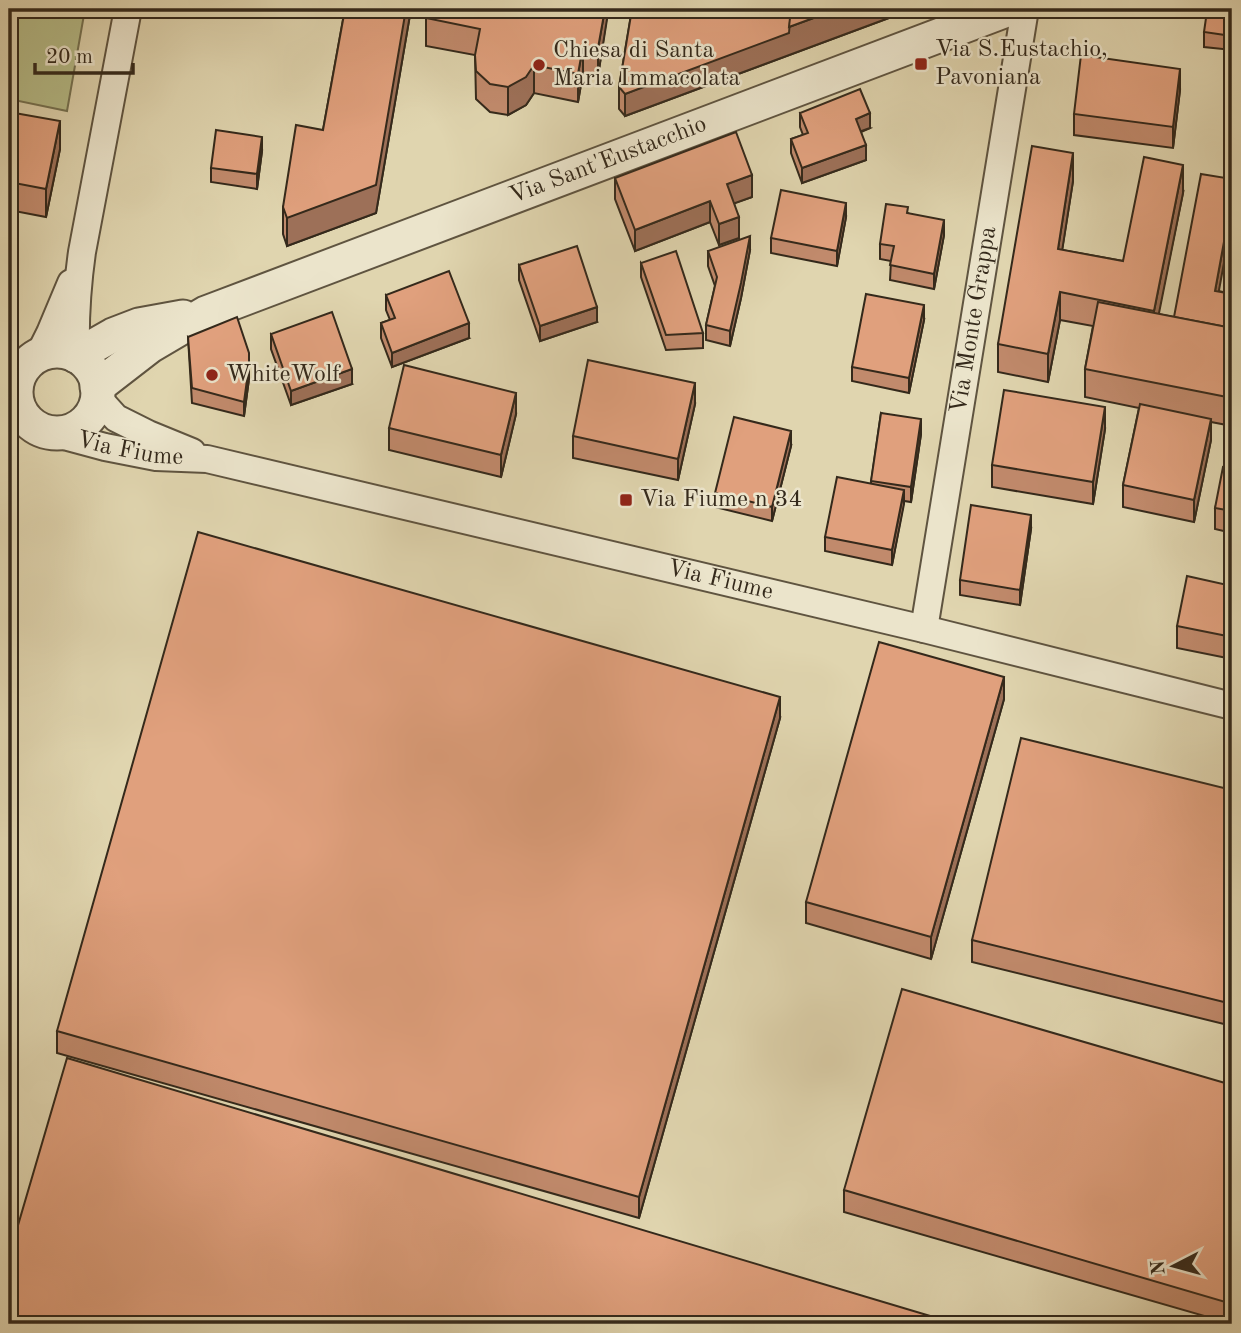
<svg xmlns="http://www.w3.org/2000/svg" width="1241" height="1333" font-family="'Old Standard TT',serif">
<rect width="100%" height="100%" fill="#e0d5af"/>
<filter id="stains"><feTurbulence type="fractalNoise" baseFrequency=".00286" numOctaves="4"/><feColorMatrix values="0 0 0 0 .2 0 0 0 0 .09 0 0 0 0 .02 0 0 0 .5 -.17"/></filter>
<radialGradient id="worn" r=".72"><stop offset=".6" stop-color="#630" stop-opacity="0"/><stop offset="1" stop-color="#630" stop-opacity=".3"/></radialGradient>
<path fill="#b6bc88" stroke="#757252" stroke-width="2" d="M9,9H85L67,111L9,99Z"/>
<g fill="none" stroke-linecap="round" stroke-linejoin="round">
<g stroke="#5f5440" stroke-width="30">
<g id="minor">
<path d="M39,355L50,333L71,283"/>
<path d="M76,356C75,321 77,287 82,252L128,9"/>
<path d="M97,397L116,418L148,434L192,452"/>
<path id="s1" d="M53,433L105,447L156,457L207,459L924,629L1232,706"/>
<path id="s2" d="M924,629L1025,9"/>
</g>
</g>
<g stroke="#5f5440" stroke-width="37">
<g id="tertiary">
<circle cx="57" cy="392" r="41"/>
<path d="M76,356L113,335L139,325L183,317"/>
<path id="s3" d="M97,387L150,346L206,313L1009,9"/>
</g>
</g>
<use href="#minor" stroke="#ebe4cb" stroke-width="26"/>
<use href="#tertiary" stroke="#ebe4cb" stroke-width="33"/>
</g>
<g fill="#c18a6c" stroke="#34291b" stroke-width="2">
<path d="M310,9H411L376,213L287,246L283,234V207L323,130L344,14Z"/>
<path d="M608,9L598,76L583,73L578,102L534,93L526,105L508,115L490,112L476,99L475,55L426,46V18Z"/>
<path d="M632,9H913L625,116L619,109V87Z"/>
<path d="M1232,14V50L1204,47V32Z"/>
<path d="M1180,90L1173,148L1074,135V114Z"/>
<path d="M9,112L60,149L46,217L9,210Z"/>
<path d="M800,113L870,128L861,132L866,160L802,183L791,153V139L803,135L800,127Z"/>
<path d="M262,151L257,189L211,182V168Z"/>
<path d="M615,178L752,197L734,203L739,238L719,245L710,222L635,251L615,199Z"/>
<path d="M1073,181L1062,250L1123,261L1183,193L1158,314L1174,317L1219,291L1232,294V426L1211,422V440L1194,522L1123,507V485L1139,408L1085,397V369L1093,326L1060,320L1048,382L998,372V344Z"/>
<path d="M908,213L944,235L934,289L890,280L891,261L880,259V244Z"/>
<path d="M846,217L837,266L771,253V238Z"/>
<path d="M750,250L741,298L730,346L706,340V325L715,286L708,266V251Z"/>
<path d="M641,263L703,333V348L666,350L641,277Z"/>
<path d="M519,265L597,322L540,341L519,280Z"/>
<path d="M386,295L469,338L392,367L381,338V323L390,320L386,310Z"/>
<path d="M924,320L909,393L852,381V367Z"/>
<path d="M271,334L352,384L291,405L271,349Z"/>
<path d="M188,337L249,379L244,416L192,403Z"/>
<path d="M695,404L678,480L573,458V436Z"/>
<path d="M881,413L921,434L911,502L904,501L892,565L825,551V537L871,483Z"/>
<path d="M516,414L501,477L389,450V428Z"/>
<path d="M1105,429L1093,504L992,487V465Z"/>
<path d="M791,446L772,521L715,507V493Z"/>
<path d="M1232,449V533L1215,529V508L1229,468Z"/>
<path d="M1031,529L1020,605L960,595V580Z"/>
<path d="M1232,586V659L1177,648V626Z"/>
<path d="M1004,699L931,959L806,923V902Z"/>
<path d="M780,718L639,1218L57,1053V1031Z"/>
<path d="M1232,790V1026L972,962V940Z"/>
<path d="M1232,1085V1324L844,1212V1190Z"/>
</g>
<g fill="#9d7058" stroke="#34291b" stroke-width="2">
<path d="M406,9H411L376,213L287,246V218Z"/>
<path d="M605,9H608V13L598,76V48Z"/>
<path d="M838,9H913L625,116V94L789,27Z"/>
<path d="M1152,9H1169L1152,15Z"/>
<path d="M583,46V73L578,102V74Z"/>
<path d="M534,65V93L526,105L508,115V87Z"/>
<path d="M1180,69V90L1173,148V127Z"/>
<path d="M870,113V128L856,133V119Z"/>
<path d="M60,121V149L46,217V189Z"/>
<path d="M262,137V151L257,189V174Z"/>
<path d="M866,145V160L802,183V168Z"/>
<path d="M1073,153V181L1058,277V249Z"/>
<path d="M1183,165V193L1154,338V311Z"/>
<path d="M752,175V197L727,206V184Z"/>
<path d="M1232,198V219L1215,312V291Z"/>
<path d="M710,201V222L635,251V230Z"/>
<path d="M846,203V217L837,266V251Z"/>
<path d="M739,217V238L719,245V224Z"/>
<path d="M944,220V235L934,289V274Z"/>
<path d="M750,236V250L741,298L730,346V331Z"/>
<path d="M1060,292V320L1048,382V354Z"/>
<path d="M924,305V320L909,393V378Z"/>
<path d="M597,307V322L540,341V326Z"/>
<path d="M469,323V338L392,367V353Z"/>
<path d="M249,365V379L244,416V402Z"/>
<path d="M352,369V384L291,405V391Z"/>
<path d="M695,383V404L678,480V459Z"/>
<path d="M516,393V414L501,477V455Z"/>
<path d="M1105,407V429L1093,504V482Z"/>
<path d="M921,419V434L911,502V487Z"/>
<path d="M1211,419V440L1194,522V500Z"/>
<path d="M791,431V446L772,521V507Z"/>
<path d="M904,490V504L892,565V550Z"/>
<path d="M1031,515V529L1020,605V590Z"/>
<path d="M1004,677V699L931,959V937Z"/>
<path d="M780,697V718L639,1218V1197Z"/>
</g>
<g fill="#e0a07d" stroke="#34291b" stroke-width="2">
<path d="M345,9H406L376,185L287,218L283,207L296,125L323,130Z"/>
<path d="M427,9H605L598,48L583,46L578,74L534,65L526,77L508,87L490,84L476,71L475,55L480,29L426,18Z"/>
<path d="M632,9H791L789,33L625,94L619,87Z"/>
<path d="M791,9H838L789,27Z"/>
<path d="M1223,13L1232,14V36L1204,32L1206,18Z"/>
<path d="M1081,55L1180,69L1173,127L1074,114Z"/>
<path d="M860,89L870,113L856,119L866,145L802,168L791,139L808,133L800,113Z"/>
<path d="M9,112L60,121L46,189L9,182Z"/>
<path d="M216,130L262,137L257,174L211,168Z"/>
<path d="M736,132L752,175L727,184L739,217L719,224L710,201L635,230L615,178Z"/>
<path d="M1032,146L1073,153L1058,249L1123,261L1144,157L1183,165L1154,311L1060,292L1048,354L998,344Z"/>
<path d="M1201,174L1232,179V198L1215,291L1232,294V328L1174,317Z"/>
<path d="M781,190L846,203L837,251L771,238Z"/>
<path d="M886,204L908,207L907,213L944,220L934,274L890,265L894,246L880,244Z"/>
<path d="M750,236L741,283L730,331L706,325L717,277L708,251Z"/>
<path d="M577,246L597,307L540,326L519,265Z"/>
<path d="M676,251L703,333L666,335L641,263Z"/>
<path d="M449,271L469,323L392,353L381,323L395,318L386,295Z"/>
<path d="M866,294L924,305L909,378L852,367Z"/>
<path d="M1098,302L1232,328V398L1085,369Z"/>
<path d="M332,312L352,369L291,391L271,334Z"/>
<path d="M237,317L249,353V365L244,402L192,388L188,337Z"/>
<path d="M588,360L695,383L678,459L573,436Z"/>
<path d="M404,365L516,393L501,455L389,428Z"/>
<path d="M1004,390L1105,407L1093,482L992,465Z"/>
<path d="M1140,404L1211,419L1194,500L1123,485Z"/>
<path d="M881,413L921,419L911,487L871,481Z"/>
<path d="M734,417L791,431L772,507L715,493Z"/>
<path d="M1232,449V469L1229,468Z"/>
<path d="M1223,467L1232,469V511L1215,508Z"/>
<path d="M837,477L904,490L892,550L825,537Z"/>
<path d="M971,505L1031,515L1020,590L960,580Z"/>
<path d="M198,532L780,697L639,1197L57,1031Z"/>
<path d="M1187,576L1232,586V637L1177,626Z"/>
<path d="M879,642L1004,677L931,937L806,902Z"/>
<path d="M1021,738L1232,790V1004L972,940Z"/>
<path d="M902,989L1232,1085V1304L844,1190Z"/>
<path d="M67,1058L957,1324H9V1256Z"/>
</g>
<g fill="#8f2418" stroke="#ebe4cb" stroke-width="2.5">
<rect x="914" y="57" width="14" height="14" rx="3.5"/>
<circle cx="539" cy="65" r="7"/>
<circle cx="212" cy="375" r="7"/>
<rect x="619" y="493" width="14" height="14" rx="3.5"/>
</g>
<g text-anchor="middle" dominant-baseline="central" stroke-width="5" stroke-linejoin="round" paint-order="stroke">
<g font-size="24" fill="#34291b" stroke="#ebe4cb" text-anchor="start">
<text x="935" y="50">Via S.Eustachio,<tspan x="935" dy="28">Pavoniana</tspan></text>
<text x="553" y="51">Chiesa di Santa<tspan x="553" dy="28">Maria Immacolata</tspan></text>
<text x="226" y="375">WhiteWolf</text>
<text x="640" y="500">Via Fiume n 34</text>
</g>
<g font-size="24" fill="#34291b" stroke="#ebe4cb">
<text stroke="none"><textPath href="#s3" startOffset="562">Via Sant'Eustacchio</textPath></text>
<text stroke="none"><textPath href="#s2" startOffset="313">Via Monte Grappa</textPath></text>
<text stroke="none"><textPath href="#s1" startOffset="79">Via Fiume</textPath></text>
<text stroke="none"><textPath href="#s1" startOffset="684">Via Fiume</textPath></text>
</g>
</g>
<rect width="1241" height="1333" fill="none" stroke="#e0d5af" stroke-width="35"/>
<rect x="10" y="10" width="1220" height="1312" fill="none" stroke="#34291b" stroke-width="3.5"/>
<rect x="18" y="18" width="1206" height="1298" fill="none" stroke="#34291b" stroke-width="2"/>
<g transform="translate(1174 1266) rotate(264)" stroke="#ebe4cb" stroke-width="5" paint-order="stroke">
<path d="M0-5L12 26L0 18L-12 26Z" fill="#34291b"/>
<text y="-10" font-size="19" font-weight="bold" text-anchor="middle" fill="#34291b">N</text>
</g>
<path d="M35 63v10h98v-10" fill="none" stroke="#34291b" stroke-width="3.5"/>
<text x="46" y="63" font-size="21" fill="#34291b" stroke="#ebe4cb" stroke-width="5" paint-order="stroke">20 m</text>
<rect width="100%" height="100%" filter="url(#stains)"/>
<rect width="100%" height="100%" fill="url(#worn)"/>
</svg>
